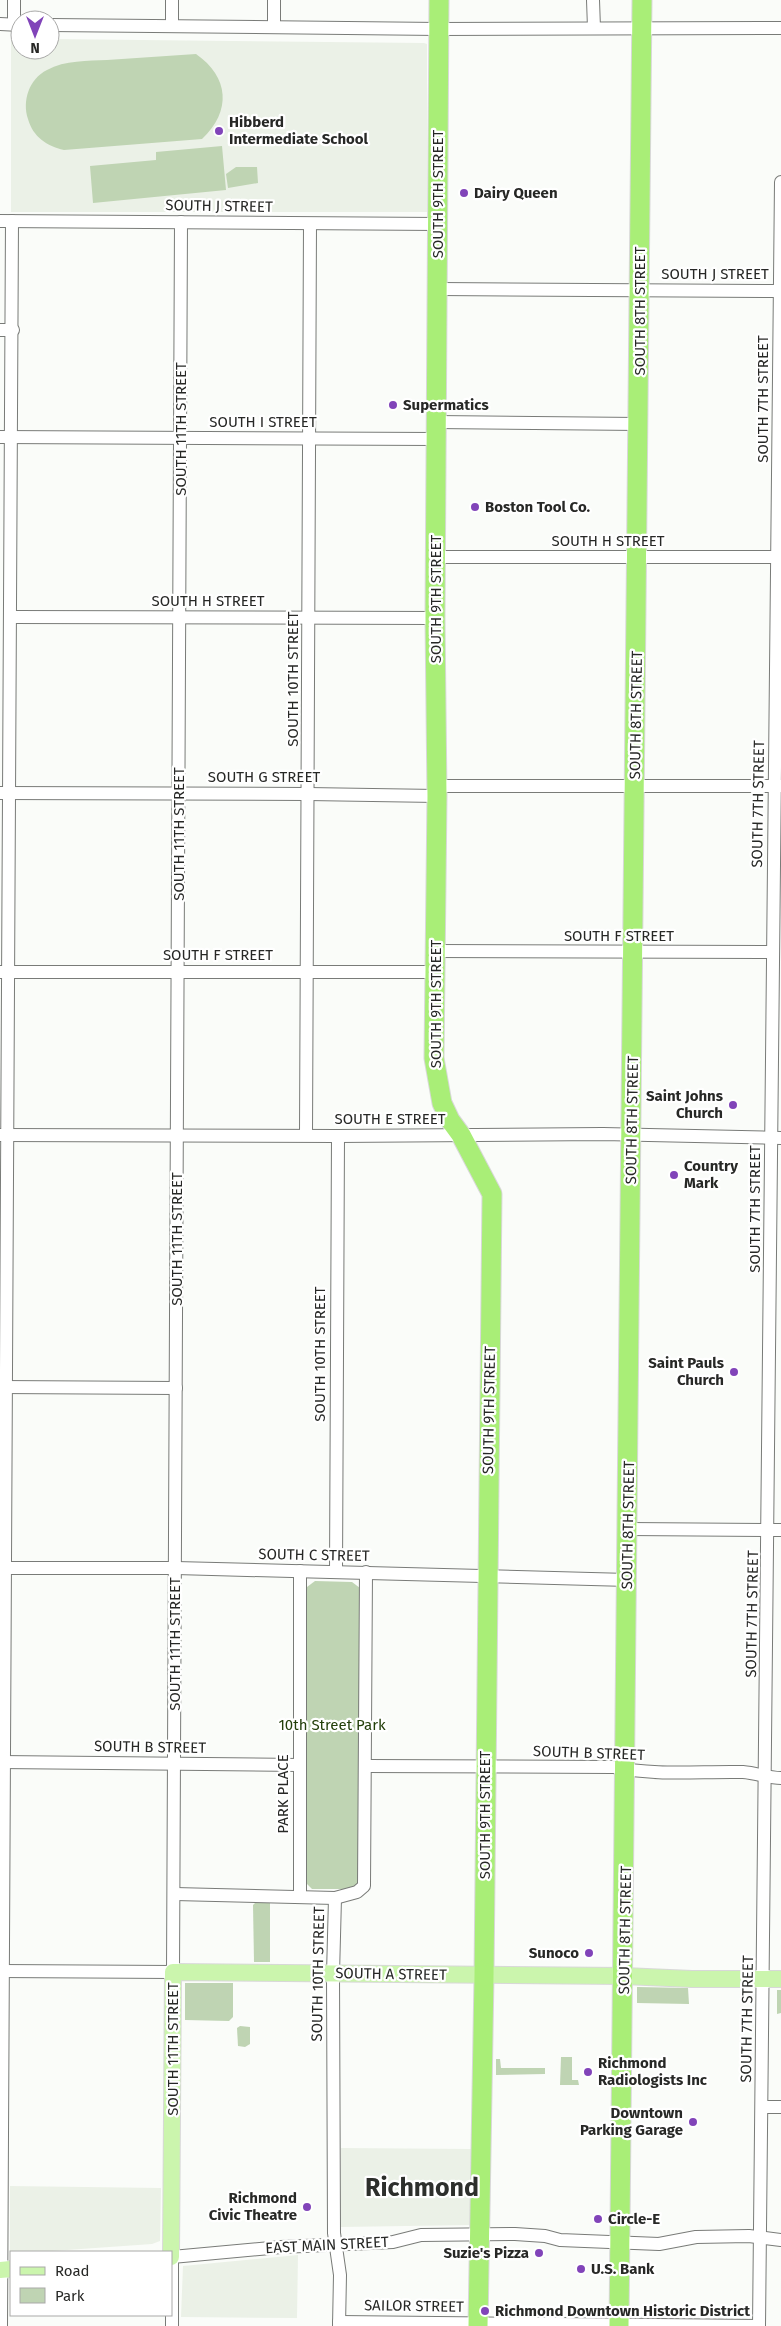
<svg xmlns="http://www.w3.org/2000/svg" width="781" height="2326" font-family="'Fira Sans',sans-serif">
<rect width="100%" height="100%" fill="#fafcf9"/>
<g fill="#ebf1e7">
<path d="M11,39H20V50H50V39L424,43L427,44V212H11Z"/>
<path d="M341,2148L473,2149V2225L341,2227Z"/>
<path d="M10,2186L161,2188L160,2241L152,2244L10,2254Z"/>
<path d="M298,2255L297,2318L181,2317L183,2266Z"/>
</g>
<g fill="#bfd4b3">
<path d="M196,54C229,77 232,111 202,139L64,150C47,146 33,137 28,119C22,101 29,79 47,70C65,60 88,61 107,60C137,58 166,56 196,54Z"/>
<path d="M222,146L226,190L93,203L90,166L156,160V152Z"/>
<path d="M236,167H257L258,183L228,188L226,174Z"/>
<path d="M315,1581L352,1582L360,1588V1880L352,1889H312L305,1882L306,1590L307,1587Z"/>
<path d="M256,1902H270V1962H254L253,1905Z"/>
<path d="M185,1983H233V2017L229,2021L185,2020Z"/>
<path d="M637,1987L688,1988L689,2004L637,2003Z"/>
<path d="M777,1990H781V2013L777,2014Z"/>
<path d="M240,2026L250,2027V2044L245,2047L238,2046L237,2028Z"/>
<path d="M561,2057H572V2080H578L579,2085H560Z"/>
<path d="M496,2059H500L501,2068H545V2074L496,2075Z"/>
</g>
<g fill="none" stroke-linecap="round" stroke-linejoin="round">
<g stroke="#797b78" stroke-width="14">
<g id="minor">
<path d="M14,0V25"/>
<path d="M172,0V26"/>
<path d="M274,0V27"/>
<path d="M593,0L594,28"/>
<path d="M0,24L20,25"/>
<path d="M50,25L439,29L781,28"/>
<path d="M0,221L438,224"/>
<path d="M439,289L781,291"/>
<path d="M0,330H13"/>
<path d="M436,422L639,424"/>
<path d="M0,437L436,439"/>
<path d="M435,557H781"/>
<path d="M11,617L435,618"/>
<path d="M437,786H781"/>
<path d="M0,793L308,794L437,796"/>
<path d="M436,951L772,952"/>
<path d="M0,972H436"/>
<path d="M0,1135L338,1136L603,1134L781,1138"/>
<path d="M306,1135L310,224"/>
<path d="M0,1387L176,1388"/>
<path d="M628,1529L781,1530"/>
<path d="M0,1568H176L628,1580"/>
<path d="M336,1572L338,1136"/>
<path d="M0,1762L299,1765"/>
<path d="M366,1766L613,1767C656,1776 700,1771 743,1772C757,1773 767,1778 781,1778"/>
<path d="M175,1894L335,1898L357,1892L364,1886L366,1572"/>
<path d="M300,1897V1571"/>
<path d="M335,1898L333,1974L334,2233L340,2275L339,2326"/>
<path d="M0,1971L173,1972L181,222"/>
<path d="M762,2107H781"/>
<path d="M339,2322L759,2326"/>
<path d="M1,2326L12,221"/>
<path d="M172,2326V2257L281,2247L393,2242L421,2235L515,2234L545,2236L560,2240L659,2244L696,2237L749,2236L781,2240"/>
<path d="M759,2326L781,182"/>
</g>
</g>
<g stroke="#d8d8d8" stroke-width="18">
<g id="major">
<path d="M171,2257L173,1972L624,1976L692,1979H781"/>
<path d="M0,2270L11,2269"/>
</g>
</g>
<g stroke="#d8d8d8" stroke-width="21">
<g id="highway">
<path d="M439,0L435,618L437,796L434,1058L442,1103L450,1120L461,1135L492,1194L484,1976L478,2326"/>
<path d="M619,2326L642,0"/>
</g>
</g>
<use href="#minor" stroke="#fff" stroke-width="12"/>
<use href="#major" stroke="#cbf5ad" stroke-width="16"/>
<use href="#highway" stroke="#a9ee77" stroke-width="19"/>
</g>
<g fill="#8144b9" stroke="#fff" stroke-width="2">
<circle cx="219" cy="131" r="5"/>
<circle cx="464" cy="193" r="5"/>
<circle cx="393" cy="405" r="5"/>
<circle cx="475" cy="507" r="5"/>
<circle cx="733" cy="1105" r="5"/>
<circle cx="674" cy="1175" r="5"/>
<circle cx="734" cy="1372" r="5"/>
<circle cx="589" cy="1953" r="5"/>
<circle cx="588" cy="2072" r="5"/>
<circle cx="693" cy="2122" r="5"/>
<circle cx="307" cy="2207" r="5"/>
<circle cx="598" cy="2219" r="5"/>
<circle cx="539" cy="2253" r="5"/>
<circle cx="581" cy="2269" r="5"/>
<circle cx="485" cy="2311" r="5"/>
</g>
<g text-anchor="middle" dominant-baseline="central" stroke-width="4.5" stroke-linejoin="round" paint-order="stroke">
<g font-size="15" font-weight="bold" fill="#272826" stroke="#fff" text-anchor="start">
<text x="229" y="122">Hibberd<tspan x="229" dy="17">Intermediate School</tspan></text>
<text x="474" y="193">Dairy Queen</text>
<text x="403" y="405">Supermatics</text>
<text x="485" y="507">Boston Tool Co.</text>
<text x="723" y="1096" text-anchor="end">Saint Johns<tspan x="723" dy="17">Church</tspan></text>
<text x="684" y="1166">Country<tspan x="684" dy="17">Mark</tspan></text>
<text x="724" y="1363" text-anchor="end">Saint Pauls<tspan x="724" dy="17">Church</tspan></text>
<text x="579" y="1953" text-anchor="end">Sunoco</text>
<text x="598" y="2063">Richmond<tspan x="598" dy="17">Radiologists Inc</tspan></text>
<text x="683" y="2113" text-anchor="end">Downtown<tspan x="683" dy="17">Parking Garage</tspan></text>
<text x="297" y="2198" text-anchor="end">Richmond<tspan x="297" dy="17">Civic Theatre</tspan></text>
<text x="608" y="2219">Circle-E</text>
<text x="529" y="2253" text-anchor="end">Suzie's Pizza</text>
<text x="591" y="2269">U.S. Bank</text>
<text x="495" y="2311">Richmond Downtown Historic District</text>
</g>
<g font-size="15" fill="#272826" stroke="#fff">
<text transform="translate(438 194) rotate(-90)">SOUTH 9TH STREET</text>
<text transform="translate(219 206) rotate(1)">SOUTH J STREET</text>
<text x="715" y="274">SOUTH J STREET</text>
<text transform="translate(640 311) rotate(-90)">SOUTH 8TH STREET</text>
<text transform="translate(763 399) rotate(-90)">SOUTH 7TH STREET</text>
<text x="263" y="422">SOUTH I STREET</text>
<text transform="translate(181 429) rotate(-90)">SOUTH 11TH STREET</text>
<text x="608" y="541">SOUTH H STREET</text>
<text transform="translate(436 599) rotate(-90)">SOUTH 9TH STREET</text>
<text x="208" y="601">SOUTH H STREET</text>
<text transform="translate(293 679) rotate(-90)">SOUTH 10TH STREET</text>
<text transform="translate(636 715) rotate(-89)">SOUTH 8TH STREET</text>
<text x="264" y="777">SOUTH G STREET</text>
<text transform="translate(758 804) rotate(-89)">SOUTH 7TH STREET</text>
<text transform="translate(179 834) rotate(-90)">SOUTH 11TH STREET</text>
<text x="619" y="936">SOUTH F STREET</text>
<text x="218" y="955">SOUTH F STREET</text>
<text transform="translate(436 1004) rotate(-90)">SOUTH 9TH STREET</text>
<text x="390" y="1119">SOUTH E STREET</text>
<text transform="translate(632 1120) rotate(-89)">SOUTH 8TH STREET</text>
<text transform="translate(755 1209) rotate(-90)">SOUTH 7TH STREET</text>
<text transform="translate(177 1239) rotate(-90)">SOUTH 11TH STREET</text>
<text transform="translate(320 1354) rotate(-90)">SOUTH 10TH STREET</text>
<text transform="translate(489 1410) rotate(-89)">SOUTH 9TH STREET</text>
<text transform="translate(628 1525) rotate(-89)">SOUTH 8TH STREET</text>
<text transform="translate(314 1555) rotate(1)">SOUTH C STREET</text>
<text transform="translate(752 1614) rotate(-89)">SOUTH 7TH STREET</text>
<text transform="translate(175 1644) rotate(-90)">SOUTH 11TH STREET</text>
<text transform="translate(150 1747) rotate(1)">SOUTH B STREET</text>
<text transform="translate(589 1753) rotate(2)">SOUTH B STREET</text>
<text transform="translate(283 1794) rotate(-90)">PARK PLACE</text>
<text transform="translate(485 1815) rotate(-90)">SOUTH 9TH STREET</text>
<text transform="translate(625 1930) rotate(-89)">SOUTH 8TH STREET</text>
<text transform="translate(318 1974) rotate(-89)">SOUTH 10TH STREET</text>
<text transform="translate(391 1974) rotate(1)">SOUTH A STREET</text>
<text transform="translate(747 2019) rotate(-89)">SOUTH 7TH STREET</text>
<text transform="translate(173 2049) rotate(-90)">SOUTH 11TH STREET</text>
<text transform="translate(327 2245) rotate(-3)">EAST MAIN STREET</text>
<text transform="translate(414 2306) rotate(1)">SAILOR STREET</text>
</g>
<g font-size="15" fill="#233f0a" stroke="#fff">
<text x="332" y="1725">10th Street Park</text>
</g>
<g font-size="25" font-weight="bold" fill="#2d2f2c" stroke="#fff">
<text x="422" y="2188">Richmond</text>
</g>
</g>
<rect x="10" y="2251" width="162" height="65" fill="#ffffff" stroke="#a9a9a8"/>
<rect x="20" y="2267" width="25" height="8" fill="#cbf5ad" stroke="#a9a9a8"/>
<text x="55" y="2276" font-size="15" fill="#272826">Road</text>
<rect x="20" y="2288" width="25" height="15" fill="#bfd4b3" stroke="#a9a9a8"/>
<text x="55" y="2301" font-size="15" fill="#272826">Park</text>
<g transform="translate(35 35) rotate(180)"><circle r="24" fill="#ffffff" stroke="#a9a9a8"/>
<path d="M0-4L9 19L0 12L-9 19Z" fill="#8144b9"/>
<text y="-8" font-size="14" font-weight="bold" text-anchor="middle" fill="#272826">N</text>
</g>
</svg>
